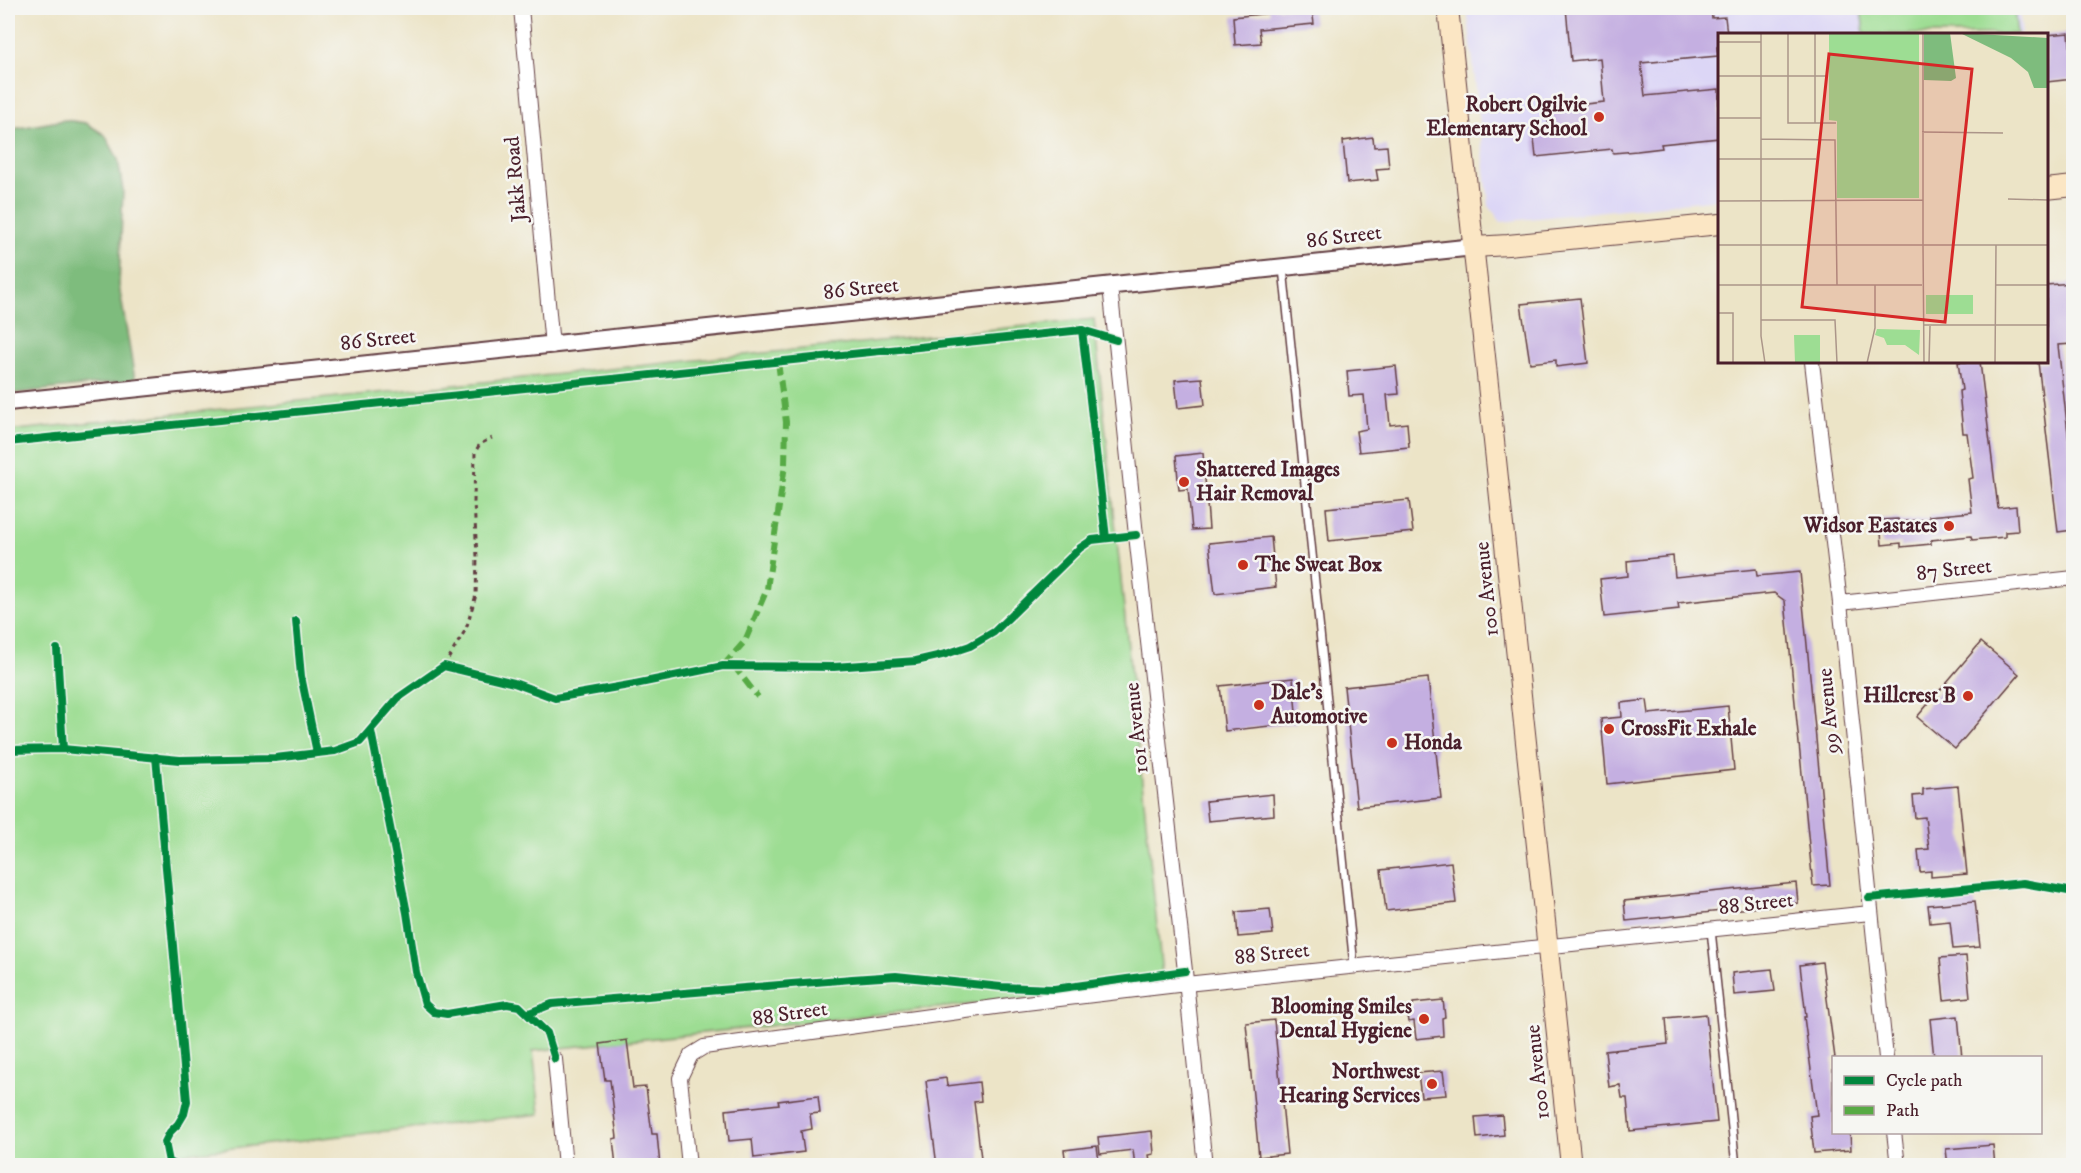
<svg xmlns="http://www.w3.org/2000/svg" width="2081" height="1173" font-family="'IM FELL DW Pica',serif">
<rect width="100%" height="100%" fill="#f6f6f2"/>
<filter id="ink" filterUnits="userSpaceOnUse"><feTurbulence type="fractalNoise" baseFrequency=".0167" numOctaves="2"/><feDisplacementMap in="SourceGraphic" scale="12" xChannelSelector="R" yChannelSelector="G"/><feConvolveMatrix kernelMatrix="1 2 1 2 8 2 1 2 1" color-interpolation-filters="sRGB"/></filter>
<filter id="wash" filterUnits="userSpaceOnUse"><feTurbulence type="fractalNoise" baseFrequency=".008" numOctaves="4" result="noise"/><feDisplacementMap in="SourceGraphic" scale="24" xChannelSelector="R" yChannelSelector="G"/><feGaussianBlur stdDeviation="1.35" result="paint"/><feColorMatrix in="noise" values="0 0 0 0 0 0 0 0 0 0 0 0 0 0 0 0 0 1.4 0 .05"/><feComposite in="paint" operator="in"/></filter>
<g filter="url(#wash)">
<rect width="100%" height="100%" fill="#ece4c7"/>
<path fill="#dcd6f6" d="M1467,8H2019L2022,34H1720L1719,199L1501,222L1489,206Z"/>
<g fill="#9ddd93" stroke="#747e5f" stroke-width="1.5">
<path d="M1861,8H2014L2017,34H1864Z"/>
<path d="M1094,319L1163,984L533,1051L540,1114L79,1165H8V431Z"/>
</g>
<path fill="#7ebc7d" stroke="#646e54" stroke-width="1.5" d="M65,120L86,123L105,135L118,159L123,191L119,285L135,380L8,394V130Z"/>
<g id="blocks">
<g fill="#c4afe1">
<path d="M1269,8H1312L1314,24L1259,29L1261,43L1235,45L1233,17L1270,13Z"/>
<path d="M1566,8H1711L1712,18L1725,17L1727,34H1719V46L1717,47L1718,56L1641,63L1645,96L1719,89V138L1661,144L1662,148L1637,151L1613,153L1612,149L1536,157L1533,129L1549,127L1547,108L1604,102L1600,58L1571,61Z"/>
<path d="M2069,33L2073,79L2047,82L2046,35Z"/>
<path d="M1373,137L1374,147L1387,146L1389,168L1376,169L1378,180L1347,183L1343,141Z"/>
<path d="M2073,283V344L2058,345L2073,477V530L2058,532L2038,362H2046V285Z"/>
<path d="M1580,298L1588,363L1556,367V360L1530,363L1521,304Z"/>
<path d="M1958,362H1980L1998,508L2016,506L2018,531L2005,532V537L1972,540L1971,536L1931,540V544L1901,547V543L1882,545L1880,520L1898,519L1899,522L1929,519V516L1972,512L1968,479L1973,478L1967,433H1963L1959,391L1962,390Z"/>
<path d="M1396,366L1399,394L1387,395L1390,425L1407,423L1409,447L1359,452L1356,431L1367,429L1364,395L1349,396L1347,371Z"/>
<path d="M1202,378L1205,405L1178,408L1175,380Z"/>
<path d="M1203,453L1209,529L1192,530L1188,489L1179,490L1176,456Z"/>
<path d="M1409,500L1413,532L1329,541L1326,508Z"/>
<path d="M1271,537L1276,587L1215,594L1209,543Z"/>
<path d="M1673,556L1675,577L1756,569L1757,576L1800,572L1830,885L1813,886L1785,601L1774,593L1678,603L1679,609L1604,617L1600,579L1628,576L1627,561Z"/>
<path d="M1981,642L2019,674L1955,749L1917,717Z"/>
<path d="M1293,678L1297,723L1225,731L1220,686Z"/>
<path d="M1428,678L1441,798L1357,807L1344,687Z"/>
<path d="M1647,700L1649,714L1728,706L1734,770L1607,784L1601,719L1622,717L1621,703Z"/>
<path d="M1958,786L1967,874L1931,877V871L1920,872L1918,850L1929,849L1925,817L1915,818L1913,796L1923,795V789Z"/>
<path d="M1273,794L1274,815L1208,821L1206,801Z"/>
<path d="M1451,862L1456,903L1386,911L1381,870Z"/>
<path d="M1796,883L1798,903L1626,921L1624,901Z"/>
<path d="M1975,901L1980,947L1953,949L1950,921L1930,923L1928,905Z"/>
<path d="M1270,909L1273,934L1238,937L1236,912Z"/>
<path d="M1966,956L1970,997L1944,1000L1940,958Z"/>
<path d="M1822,962L1835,1058H1833V1132H1850L1851,1150L1814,1153L1810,1116L1817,1115L1804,1017H1806L1800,965Z"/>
<path d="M1772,969L1775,991L1734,995L1732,973Z"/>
<path d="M1443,1000L1445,1017L1442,1018L1443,1036L1416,1039L1414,1021L1408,1022L1406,1007L1413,1006V1003Z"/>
<path d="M1706,1014L1717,1122L1630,1131L1627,1098H1622L1620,1085L1609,1087L1605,1051L1668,1044L1666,1018Z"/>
<path d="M1958,1016L1962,1058H1934L1930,1019Z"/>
<path d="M1274,1020L1287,1154L1259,1157L1246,1023Z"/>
<path d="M627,1040L633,1088L646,1087L652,1134H657L660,1166H616L613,1139L617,1138L610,1080H605L600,1044Z"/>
<path d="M1443,1071L1446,1095L1421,1097L1418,1073Z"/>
<path d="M946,1078L947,1086L979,1082L981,1101L974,1102L982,1166H937L926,1081Z"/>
<path d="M818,1096L820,1113L810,1114L812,1129L801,1131L804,1152L754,1158L752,1139L729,1141L726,1110L779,1104L778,1101Z"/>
<path d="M1502,1115L1504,1135L1477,1138L1475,1117Z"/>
<path d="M1152,1131L1154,1154L1149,1155L1151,1166H1135L1133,1150L1100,1154L1098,1137Z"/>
<path d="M1993,1145L1995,1166H1948L1946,1149Z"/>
<path d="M1097,1146L1099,1162L1094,1163V1166L1066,1164L1064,1150Z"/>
</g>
</g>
</g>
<g filter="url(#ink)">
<use href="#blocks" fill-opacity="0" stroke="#623d42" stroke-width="1.5"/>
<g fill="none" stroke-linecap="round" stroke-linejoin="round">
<g stroke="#623d42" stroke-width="10">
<g id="service">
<path d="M1283,268L1354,966"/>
<path d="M1711,930L1736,1166"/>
</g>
</g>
<g stroke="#623d42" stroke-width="16">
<g id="minor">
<path d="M521,8L552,346"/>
<path d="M1110,286L1136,535L1185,971L1205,1166"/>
<path d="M1812,362L1840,603L1886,1058"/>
<path d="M1840,603L2074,578"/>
<path d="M555,1059L565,1166"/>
<path d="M1894,1132L1898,1166"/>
<path d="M689,1166L680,1078L691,1055L704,1047L1017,1004L1186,984L1870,913"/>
</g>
</g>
<g stroke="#623d42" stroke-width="20">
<path id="tertiary" d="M8,402L1474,247"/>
</g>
<g stroke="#623d42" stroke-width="22">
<g id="secondary">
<path d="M1448,8L1571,1166"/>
<path d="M2046,189L2074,186"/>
<path d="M1474,247L1508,245L1720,224"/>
</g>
</g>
<path stroke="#623d42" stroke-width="3" stroke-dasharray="4.5 4.5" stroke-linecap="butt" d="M444,666L466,629L476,595L477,557L474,502L475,452L480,444L492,438"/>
<use href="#service" stroke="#fff" stroke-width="7"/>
<use href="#minor" stroke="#fff" stroke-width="14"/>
<use href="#tertiary" stroke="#fff" stroke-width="16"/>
<use href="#secondary" stroke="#fbe6c4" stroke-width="20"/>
<g stroke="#57aa44" stroke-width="6" stroke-dasharray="12 6" stroke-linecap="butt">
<path d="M733,665L758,697"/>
<path d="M723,666L745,641L767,589L785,465L786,422L778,362"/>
</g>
<g stroke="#f6f6f2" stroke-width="11">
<g id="cycleway">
<path d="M1082,330L1106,538"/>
<path d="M8,442L1082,330L1116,340"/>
<path d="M296,621L301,676L317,753"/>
<path d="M57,649L63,749"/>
<path d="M371,731L407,913L416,972L425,1004L434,1012L447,1014L507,1004L519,1006L547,1033L555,1059"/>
<path d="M8,750L63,749L180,760L275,758L335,751L360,742L398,698L444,666L514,683L555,698L635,684L723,666L834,667L916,661L946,654L970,646L994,632L1080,548L1092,540L1136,535"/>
<path d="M156,757L187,1101L184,1114L178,1124L170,1132L165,1142L169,1162L178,1166"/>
<path d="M1869,898L2023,883L2074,892"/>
<path d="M529,1013L552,1004L852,979L896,976L1001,987L1054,989L1185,971"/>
</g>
</g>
<use href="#cycleway" stroke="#00873e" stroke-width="8"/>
</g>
</g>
<g fill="#c8321e" stroke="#f6f6f2" stroke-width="2">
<circle cx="1599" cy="117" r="6"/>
<circle cx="1184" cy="482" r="6"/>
<circle cx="1949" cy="526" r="6"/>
<circle cx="1243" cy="565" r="6"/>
<circle cx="1968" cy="696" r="6"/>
<circle cx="1259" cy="705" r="6"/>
<circle cx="1609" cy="729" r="6"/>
<circle cx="1392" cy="743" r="6"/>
<circle cx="1424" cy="1019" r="6"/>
<circle cx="1432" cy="1084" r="6"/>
</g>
<g text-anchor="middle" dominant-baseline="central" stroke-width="5" stroke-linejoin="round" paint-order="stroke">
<g font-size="21" font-weight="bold" fill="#4a1f2b" stroke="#f6f6f2" text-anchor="end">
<text x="1587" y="105">Robert Ogilvie<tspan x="1587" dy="24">Elementary School</tspan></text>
<text x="1196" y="470" text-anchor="start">Shattered Images<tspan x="1196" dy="24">Hair Removal</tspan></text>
<text x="1937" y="526">Widsor Eastates</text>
<text x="1255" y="565" text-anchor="start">The Sweat Box</text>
<text x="1271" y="693" text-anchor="start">Dale's<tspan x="1271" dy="24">Automotive</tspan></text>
<text x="1956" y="696">Hillcrest B</text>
<text x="1621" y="729" text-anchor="start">CrossFit Exhale</text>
<text x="1404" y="743" text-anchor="start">Honda</text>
<text x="1412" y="1007">Blooming Smiles<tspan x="1412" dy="24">Dental Hygiene</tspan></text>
<text x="1420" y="1072">Northwest<tspan x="1420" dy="24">Hearing Services</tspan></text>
</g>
<g font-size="21" fill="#4a1f2b" stroke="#f6f6f2">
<text transform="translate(516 179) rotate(-95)">Jakk Road</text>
<text transform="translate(1344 237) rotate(-7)">86 Street</text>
<text transform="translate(861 289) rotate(-6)">86 Street</text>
<text transform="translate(378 340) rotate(-6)">86 Street</text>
<text transform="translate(1954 570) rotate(-6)">87 Street</text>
<text transform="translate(1487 589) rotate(-96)">100 Avenue</text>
<text transform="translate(1829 711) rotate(-95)">99 Avenue</text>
<text transform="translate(1137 728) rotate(-96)">101 Avenue</text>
<text transform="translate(1756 904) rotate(-6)">88 Street</text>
<text transform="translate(1272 954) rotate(-6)">88 Street</text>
<text transform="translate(790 1014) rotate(-8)">88 Street</text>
<text transform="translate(1538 1072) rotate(-96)">100 Avenue</text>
</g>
</g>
<g transform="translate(1718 33)">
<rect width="330" height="330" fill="#ece4c7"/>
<path d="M111,0H201V165H119V88L111,87ZM208,262H255V281H208ZM159,296L202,297L201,322L187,312H169L166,305L157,302ZM76,302H102V330H77Z" fill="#9ddd93"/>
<path d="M232,0L238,45L233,48L206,47V1ZM242,0L330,5V55H316L310,39L293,25Z" fill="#7ebc7d"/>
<path fill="none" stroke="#ab9589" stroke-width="1.5" d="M43,0V303L47,330M70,0V90H118M205,0V212M0,9H43M0,43H109M0,85H43M97,90V0M204,99L285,100M43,106L117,107L119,252M0,126H98M290,166L330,167M0,168L205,167M0,212H330M205,212L206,330M0,252H204M277,252H330M0,280H15V330M43,287H117L119,330M206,292H330M149,330L157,295V252M211,330L212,293M277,330L278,212"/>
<path fill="#d62828" fill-opacity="0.15" stroke="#d62828" stroke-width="3" d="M111,21L254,36L227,289L84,274Z"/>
<rect width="330" height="330" fill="none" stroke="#4a1f2b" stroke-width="3"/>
</g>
<rect width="2081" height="1173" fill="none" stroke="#f6f6f2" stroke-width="30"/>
<rect x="1832" y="1056" width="210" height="78" fill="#f6f6f2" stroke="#b1a0a2" stroke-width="1.5"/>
<rect x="1844" y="1076" width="30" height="9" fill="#00873e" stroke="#b1a0a2" stroke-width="1.5"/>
<text x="1886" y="1086" font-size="18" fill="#4a1f2b">Cycle path</text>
<rect x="1844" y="1106" width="30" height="9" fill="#57aa44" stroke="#b1a0a2" stroke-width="1.5"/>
<text x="1886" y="1116" font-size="18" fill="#4a1f2b">Path</text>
</svg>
